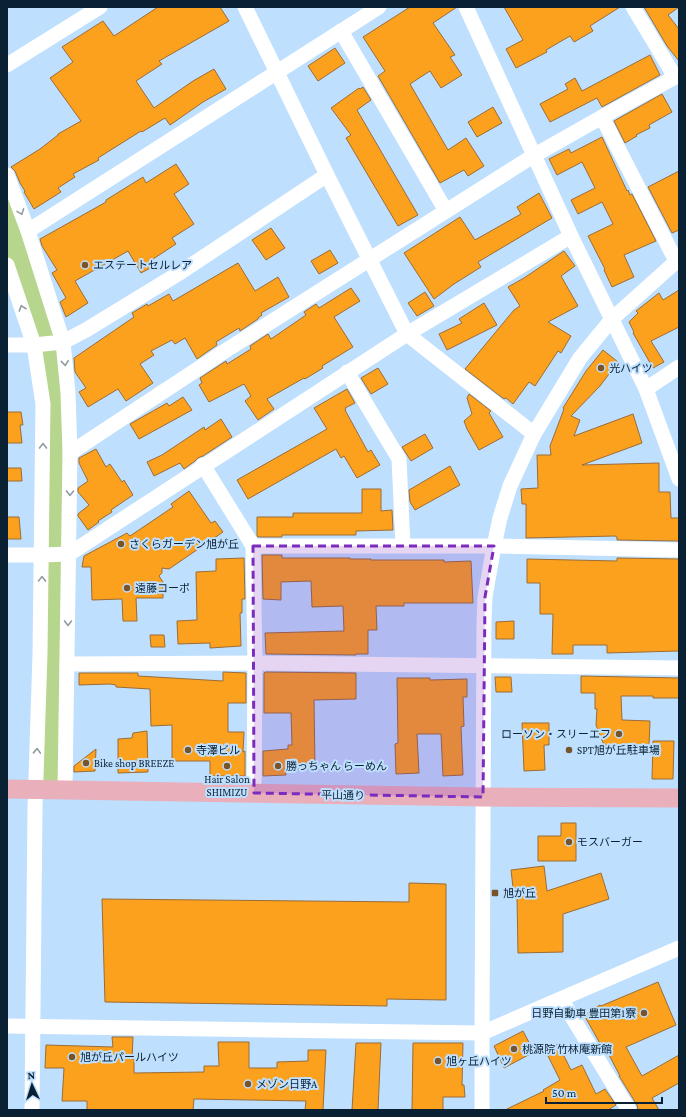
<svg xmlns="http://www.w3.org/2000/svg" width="686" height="1117" font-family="'Crimson Pro','Noto Sans JP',serif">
<rect width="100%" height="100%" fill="#bedffe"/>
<path fill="#b6d68d" d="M7,175L63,342L65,790H36L43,404L7,265Z"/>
<g fill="#fca11d" stroke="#9b6c36">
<path d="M158,7H220L229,21L159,61L162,64L136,81L154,108L193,81L214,69L226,89L203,102L170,125L165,118L142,132L141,131L98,158L99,160L73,174L75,177L58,188L61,192L34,209L24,192L25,191L20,183L15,171L11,167L40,149L58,135V134L81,121L50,78L73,62L62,47L103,21L114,36Z"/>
<path d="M410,7H457L433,23L455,55L450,57L462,75L441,88L430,71L410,84L448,150L466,138L484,166L468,176L464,170L440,183L378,76L385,71L363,37Z"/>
<path d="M504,7H620L590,26L593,31L574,42L570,36L546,50L547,52L516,68L506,49L523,40Z"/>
<path d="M644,7H679L668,15L679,29V61L667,46Z"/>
<path d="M335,48L345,63L318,81L308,66Z"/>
<path d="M650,55L660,75L602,107L597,98L550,122L540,104L568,89L565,84L575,78L582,91Z"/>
<path d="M363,87L371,100L357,110L418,215L398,226L346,138L351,135L331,108L359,88L360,89Z"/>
<path d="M662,94L672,112L649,125L650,128L636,135L637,136L625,143L614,121Z"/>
<path d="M493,107L502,123L477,137L468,122Z"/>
<path d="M602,137L627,191L628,190L630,195L632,194L656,241L624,255L634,277L612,287L604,270L605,269L588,236L613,224L602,202L578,214L571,200L595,188L582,162L557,175L549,159L569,149L571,153Z"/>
<path d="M176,164L189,184L174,194L194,224L172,238L176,244L153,259L156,265L141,273L128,251L75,281L88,303L66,317L60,302L66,298L52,273L57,270L42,246L40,239L106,202V200L143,177L146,183Z"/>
<path d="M679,171V230L672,233L648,187Z"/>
<path d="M539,193L552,218L478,262L481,267L454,284L434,299L404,253L460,217L475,240L521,214L517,207Z"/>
<path d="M271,228L285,248L266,260L252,240Z"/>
<path d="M330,250L338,263L319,274L311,261Z"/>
<path d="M564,251L575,266L561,276L578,306L548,322L571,336L561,353L558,351L535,386L529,382L513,404L506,398L504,399L465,369L514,310L520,306L508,287L524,278Z"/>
<path d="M238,263L255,291L278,277L289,297L261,313L262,315L258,318V319L240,331L239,328L216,342L217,345L197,359L185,338L175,344L172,340L151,351L154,355L140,364L153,383L126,401L118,389L88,407L79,392L86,388L75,372L74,358L134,317L132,313L147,304L148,306L169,294L173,301Z"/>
<path d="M351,288L360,301L334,317L353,347L322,366L323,368L305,379L304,378L267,399L274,409L258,420L245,401L251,396L244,384L209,402L199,385L202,383L200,378L226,361L227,364L251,349L250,346L268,334L271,339L306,315L304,312L316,304L319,308Z"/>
<path d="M679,290V327L651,341L664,362L653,368L633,333L634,332L629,322L638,313L636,311L659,293L663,300Z"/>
<path d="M425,292L434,306L417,316L408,303Z"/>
<path d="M484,303L497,325L447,350L439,334L462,323L459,319Z"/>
<path d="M603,350L618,362L600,386L571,416L580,420L574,436L633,414L642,443L582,465L659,463V492H670L671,518H679V541L617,540V537L615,536L526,538V504H522L521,489L538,488L537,455H551L550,446L564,409L563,408L586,371Z"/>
<path d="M378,368L388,384L371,394L361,378Z"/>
<path d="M347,389L355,403L345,408L346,410H345L368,452L371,450L380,465L357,478L344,456L341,458L336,449L248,499L237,480L327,429L314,408Z"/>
<path d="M469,394L491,411L489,413L503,437L479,450L467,429L464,421L472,414L467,398Z"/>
<path d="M183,397L192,410L139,439L130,424L167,403L169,406Z"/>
<path d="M7,412H21L23,425H20L22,443H7Z"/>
<path d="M221,419L232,437L203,456L198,458L195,461L184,469L180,463L154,476L147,462L162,455L204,427L205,430Z"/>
<path d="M425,434L433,448L411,461L402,447Z"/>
<path d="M96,449L106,467L110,464L122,482L124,480L133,495L111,510L112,512L98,521L99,522L88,530L78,516V514L89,505L78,492V488L88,481L79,463V458Z"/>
<path d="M450,466L460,485L415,510L410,502L409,490Z"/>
<path d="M7,468H21L22,481H7Z"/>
<path d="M362,489H381V511L392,510L393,530L356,531V535H282V537H258L257,536V517H293V513H362Z"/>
<path d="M189,491L211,523L215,521L223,532L169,569L162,568V573L159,576L163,582V598H136L137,621H123L122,599L92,600L91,567H82L84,556L127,533L130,536L173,507L171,504Z"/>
<path d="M7,517H19L21,539H7Z"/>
<path d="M262,555H282V558H350V559H371V560H444V562L471,561L473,603H404V606H376L377,630H368V654H356V655L266,654L265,633L344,631L343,606L312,607L311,581L281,582V600L263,599Z"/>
<path d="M244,558L245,599H242V613H240L241,646L210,648V643L178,644L177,621L197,620L196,572L216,571V559Z"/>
<path d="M617,558L679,559V651L607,653V645H573V654H552L553,614H540V583H527V559L617,561Z"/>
<path d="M514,621V639H496V622Z"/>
<path d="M150,635H164L165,647H151Z"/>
<path d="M223,672L246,673V703H228V732H244L243,752L245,751V776H210V761H172V725L151,726L150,689L116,687V685L110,684L79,685V673H138V676L223,681Z"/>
<path d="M266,672L356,673V699L314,700L315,768H285L286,775L263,776V751L288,749V745H292L291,713H264V673Z"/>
<path d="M581,676L679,678V698H653V696H621L622,720L650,721L649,746L604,745L596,725L597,709H595V693H581Z"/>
<path d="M495,677H511L512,692H496Z"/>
<path d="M397,678H430V680L467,679V697H463L464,726L461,727L463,775L443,776L441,734H417L419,773L396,774L395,744L398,743Z"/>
<path d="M522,723H549V745H544L545,770L524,771Z"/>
<path d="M147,731L148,772L118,773V739L132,738L133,733Z"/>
<path d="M653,741H674L673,779H652Z"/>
<path d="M96,749L95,771L74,772V766Z"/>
<path d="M561,823H576V861H538V836H561Z"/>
<path d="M544,866L547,891L601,873L609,899L563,914V952L518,953L517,896H514L511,870Z"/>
<path d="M409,883L446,884V1000L387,999V1006L105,1002L102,899L409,902Z"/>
<path d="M658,982L676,1025L626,1047L642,1076L679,1055V1083L652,1098L659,1110H638L637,1105L619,1076H620L608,1053L606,1054L584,1015L600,1005L601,1006Z"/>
<path d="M523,1031L534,1052L504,1068L494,1046Z"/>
<path d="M112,1037H133L132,1059H134V1073L204,1072V1066H219L218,1042H249V1068H277V1062L308,1061V1050H326L323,1110H305L306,1101L194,1099L193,1110H87V1101H62L64,1068H45L46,1045L113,1047Z"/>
<path d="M356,1043H381L378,1110H352Z"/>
<path d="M413,1043H463L462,1085H464L465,1097H443V1110H412Z"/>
<path d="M558,1044L571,1070L582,1065L596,1094L605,1089L616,1105L608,1110H505L544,1091L543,1090L560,1080L545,1050Z"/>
</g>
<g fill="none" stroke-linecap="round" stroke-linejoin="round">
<g stroke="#fff" stroke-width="15">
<path d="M245,7L327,175L407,334L534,434"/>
<path d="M466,7L571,236L646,389L679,479"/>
<path d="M633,7L675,77"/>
<path d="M341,31L446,211"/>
<path d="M7,65L100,7"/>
<path d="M602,117L676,261"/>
<path d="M7,175L28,231L63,342L68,393L70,453L65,790"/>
<path d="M28,231L379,7"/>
<path d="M7,265L34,345L43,404L40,654L35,808L32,1110"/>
<path d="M7,345H34L63,342L86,330L181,272L327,175"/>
<path d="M347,372L399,459L403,546"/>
<path d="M646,389L679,367"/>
<path d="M70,453L225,351L533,156L602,117L679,75"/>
<path d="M203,465L253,546L255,663L254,793"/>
<path d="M253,546H494L679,550"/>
<path d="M7,555H42L69,554L407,334L571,236"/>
<path d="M67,664L255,663L679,668"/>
<path d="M561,999L629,1110"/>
<path d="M7,1026L482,1033L679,948"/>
<path d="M482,1110V1033L484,622L485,597L494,546L500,518L510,486L534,434L580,358L612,319L679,259"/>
</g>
<path stroke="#e9afbb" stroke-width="19" d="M7,789L483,797L679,798"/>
</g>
<defs><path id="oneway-chevron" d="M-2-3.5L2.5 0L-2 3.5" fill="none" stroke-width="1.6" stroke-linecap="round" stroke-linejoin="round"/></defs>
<g stroke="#919ba3">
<use href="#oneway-chevron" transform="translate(21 212) rotate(69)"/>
<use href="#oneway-chevron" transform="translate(22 308) rotate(-109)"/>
<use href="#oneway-chevron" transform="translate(65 363) rotate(84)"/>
<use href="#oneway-chevron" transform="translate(43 446) rotate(-90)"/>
<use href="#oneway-chevron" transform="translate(70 493) rotate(91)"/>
<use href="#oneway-chevron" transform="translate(42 579) rotate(-89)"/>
<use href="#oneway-chevron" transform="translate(68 623) rotate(91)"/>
<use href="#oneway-chevron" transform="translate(37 751) rotate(-88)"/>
</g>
<path fill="#7b2cbf" fill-opacity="0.2" stroke="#7b2cbf" stroke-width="3" stroke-dasharray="8 5" stroke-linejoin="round" d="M253,546H494L485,597L483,797L254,793Z"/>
<g fill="#77542c" stroke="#bedffe" stroke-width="1.5">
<circle cx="85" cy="265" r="4"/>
<circle cx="601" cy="368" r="4"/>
<circle cx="121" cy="544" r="4"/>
<circle cx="127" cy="588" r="4"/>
<circle cx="619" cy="734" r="4"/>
<circle cx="188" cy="750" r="4"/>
<circle cx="569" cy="750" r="4"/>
<circle cx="86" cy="763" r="4"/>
<circle cx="227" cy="766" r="4"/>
<circle cx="278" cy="766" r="4"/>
<circle cx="569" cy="842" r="4"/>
<rect x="491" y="889" width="8" height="8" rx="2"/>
<circle cx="644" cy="1013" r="4"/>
<circle cx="514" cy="1049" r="4"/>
<circle cx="72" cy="1057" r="4"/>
<circle cx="438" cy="1061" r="4"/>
<circle cx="248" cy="1084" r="4"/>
</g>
<g text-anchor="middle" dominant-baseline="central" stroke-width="4" stroke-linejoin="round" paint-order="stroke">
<g font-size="11" fill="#0a2033" stroke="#bedffe" text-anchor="start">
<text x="93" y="265">エステートセルレア</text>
<text x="609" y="368">光ハイツ</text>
<text x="129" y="544">さくらガーデン旭が丘</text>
<text x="135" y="588">遠藤コーポ</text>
<text x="611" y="734" text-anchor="end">ローソン・スリーエフ</text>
<text x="196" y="750">寺澤ビル</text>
<text x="577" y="750">SPT旭が丘駐車場</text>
<text x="94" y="763">Bike shop BREEZE</text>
<text x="286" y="766">勝っちゃん らーめん</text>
<text x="227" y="779" text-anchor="middle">Hair Salon<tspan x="227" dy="13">SHIMIZU</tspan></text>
<text x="577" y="842">モスバーガー</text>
<text x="503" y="893">旭が丘</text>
<text x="636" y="1013" text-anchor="end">日野自動車 豊田第1寮</text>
<text x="522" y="1049">桃源院 竹林庵新館</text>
<text x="80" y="1057">旭が丘パールハイツ</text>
<text x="446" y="1061">旭ヶ丘ハイツ</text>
<text x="256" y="1084">メゾン日野A</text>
</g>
<g font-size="11" fill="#0a2033" stroke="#bedffe">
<text transform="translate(343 795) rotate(1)">平山通り</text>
</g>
</g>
<rect width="686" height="1117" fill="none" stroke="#0a2033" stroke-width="16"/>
<g transform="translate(32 1085) rotate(356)" stroke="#bedffe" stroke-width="3" paint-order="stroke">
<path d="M0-3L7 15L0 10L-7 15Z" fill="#0a2033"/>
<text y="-6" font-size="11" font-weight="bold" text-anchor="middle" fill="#0a2033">N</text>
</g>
<path d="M546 1097v6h116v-6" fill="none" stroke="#0a2033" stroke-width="2"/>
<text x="552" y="1097" font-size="12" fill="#0a2033" stroke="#bedffe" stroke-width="3" paint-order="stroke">50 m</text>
</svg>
